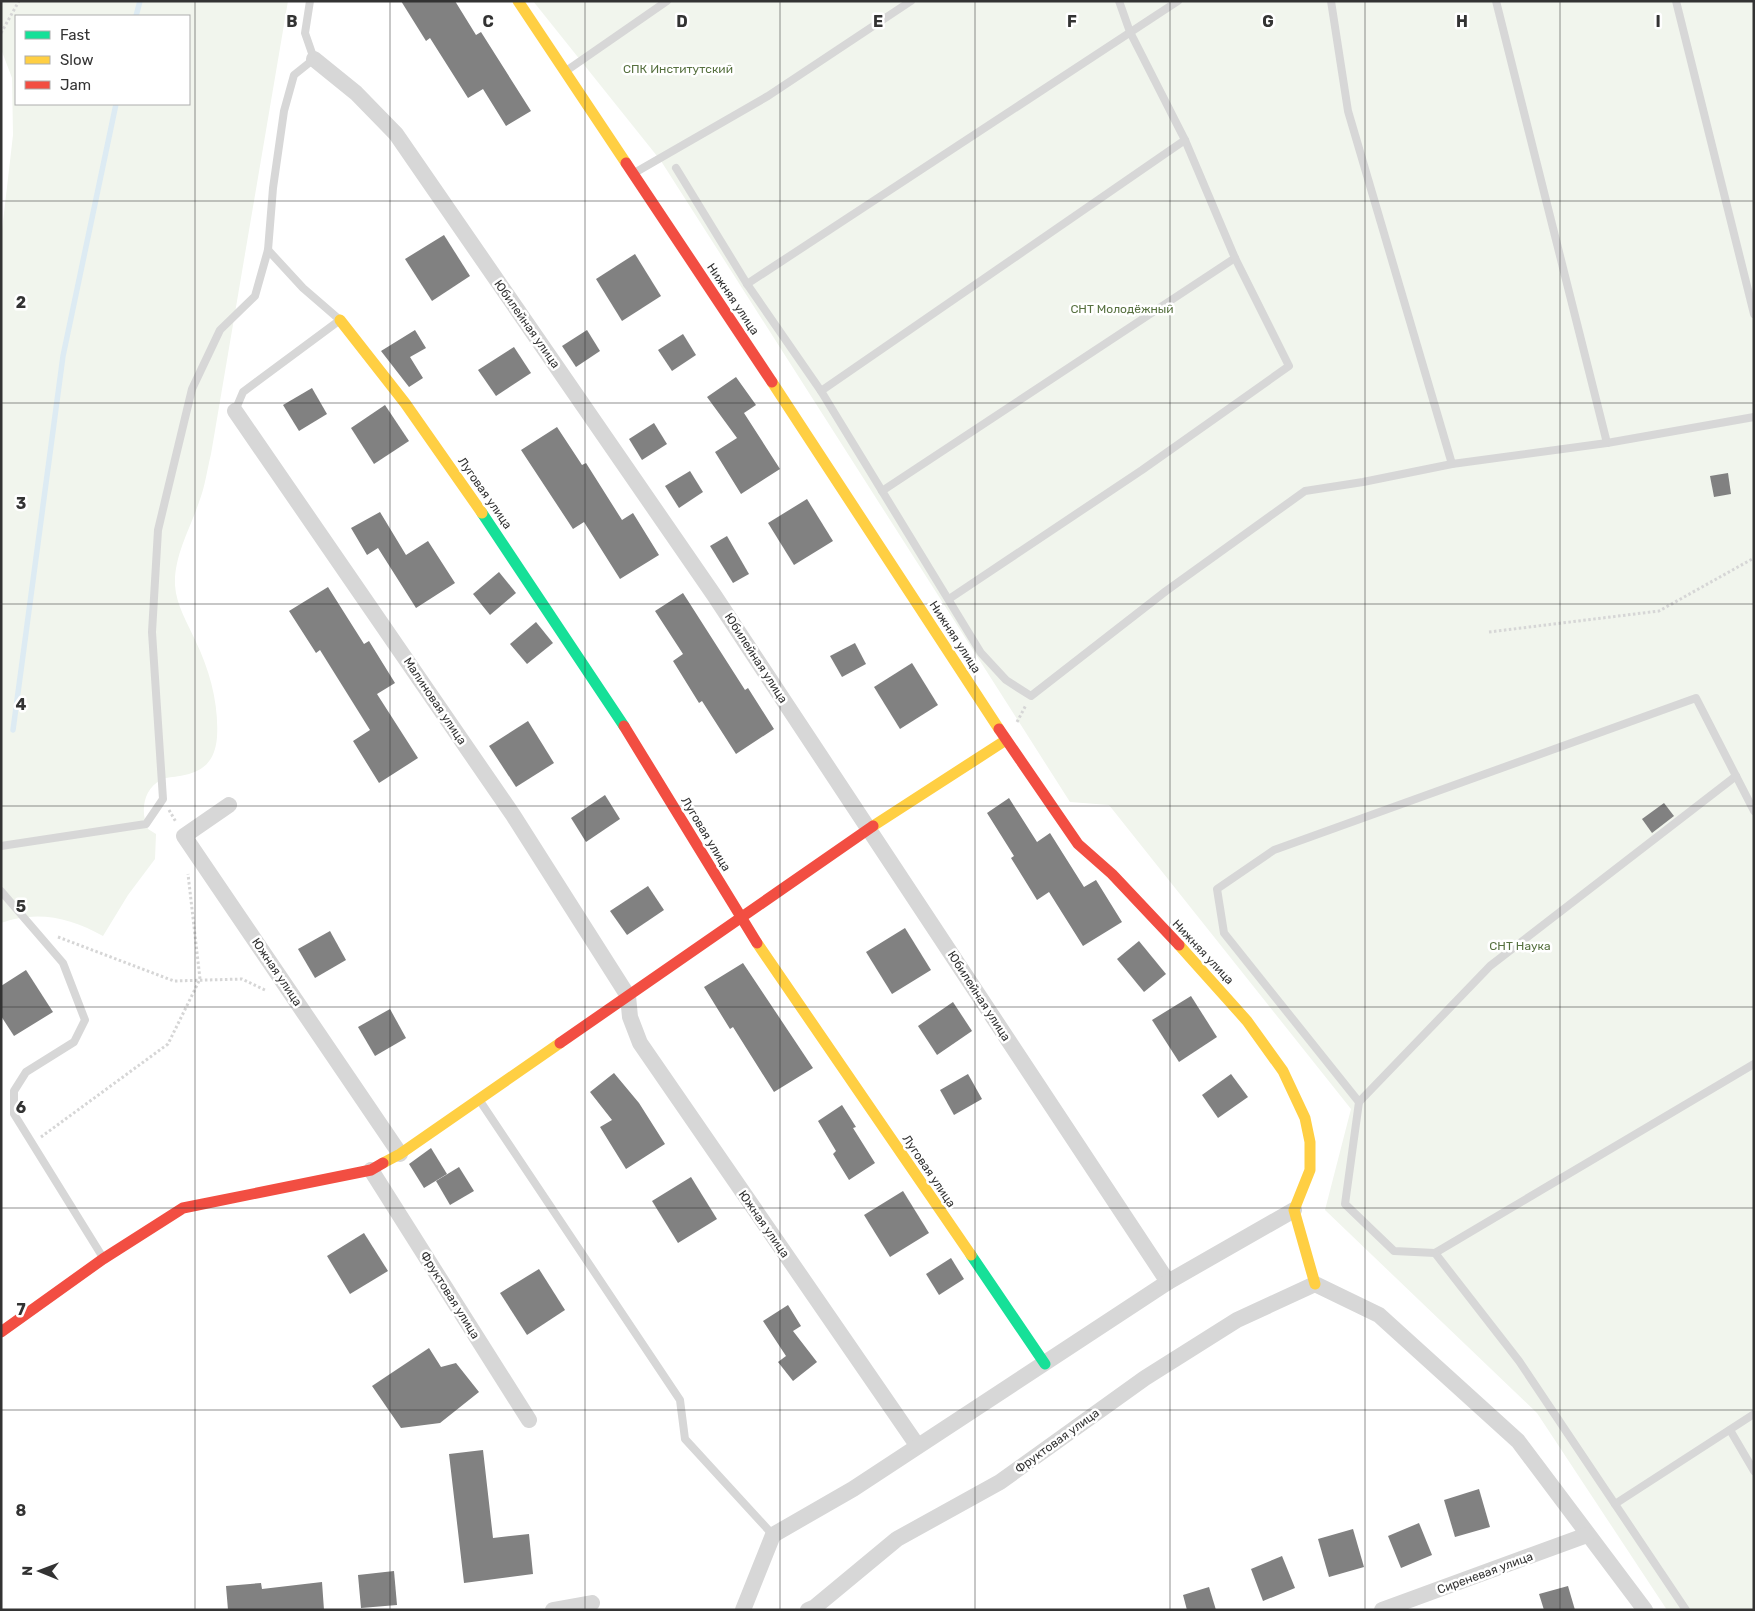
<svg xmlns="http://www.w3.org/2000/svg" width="1755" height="1611" font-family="Rubik,sans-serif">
<rect width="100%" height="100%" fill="#fff"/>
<g fill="#f1f5ed" fill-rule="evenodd">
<path d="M1,1H288L211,454C207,470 205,487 199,502C190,529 174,556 175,585C176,605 188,624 196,642C210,671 219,705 217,737C215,762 203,772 180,776C174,777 166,777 161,780C143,789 140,812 148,829L156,834L155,859L128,895L103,936C70,918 38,910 1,923V239L13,135L12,78L1,49ZM16,16H189V104H16Z"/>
<path d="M533,1H1754V1610H1667L1537,1413L1325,1210L1351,1109L1109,805L1070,802L661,161Z"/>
</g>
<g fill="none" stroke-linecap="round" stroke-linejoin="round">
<g stroke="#ddebf3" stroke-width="5.5">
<path d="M136,16L140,1"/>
<path d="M13,730L63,356L116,104"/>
</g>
</g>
<g fill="#818181">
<path d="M401,1H455L476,35L481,32L531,111L506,126L483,89L468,98L430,38L426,41Z"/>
<path d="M444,235L470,276L432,301L405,259Z"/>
<path d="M635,254L661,296L622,321L596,279Z"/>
<path d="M415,330L426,348L410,357L423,378L409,387L381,351Z"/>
<path d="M587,330L600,351L576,367L562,346Z"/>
<path d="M683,334L696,355L672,371L658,350Z"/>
<path d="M514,347L531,373L496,396L478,370Z"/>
<path d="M736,377L756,405L744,413L780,469L741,494L715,452L737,438L707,397Z"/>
<path d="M312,388L327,414L299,431L283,405Z"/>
<path d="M385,405L409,441L374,464L351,428Z"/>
<path d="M654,423L667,444L642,460L629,439Z"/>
<path d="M557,427L582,465L586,463L622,520L633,513L659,555L620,579L584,522L573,529L521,450Z"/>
<path d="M690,471L703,492L679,508L665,486Z"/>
<path d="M1728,473L1731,494L1714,497L1710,476Z"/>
<path d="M807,499L833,541L794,565L768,523Z"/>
<path d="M380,512L406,555L428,541L455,583L416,608L378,548L367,555L351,528Z"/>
<path d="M727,536L749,574L733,583L710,546Z"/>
<path d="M499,572L516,593L490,615L473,594Z"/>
<path d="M328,587L364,644L369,641L395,683L377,694L418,758L379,783L353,741L370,730L320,650L316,653L289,611Z"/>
<path d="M683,593L745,690L748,688L774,729L736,754L702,701L699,703L673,661L683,654L655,611Z"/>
<path d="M536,622L553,643L527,664L510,644Z"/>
<path d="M855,643L866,664L842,677L830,656Z"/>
<path d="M912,663L938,705L900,729L874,687Z"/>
<path d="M528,721L554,763L516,787L489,746Z"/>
<path d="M605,795L620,819L586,842L571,818Z"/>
<path d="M1009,798L1037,842L1050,833L1084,887L1096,880L1122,922L1083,946L1049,892L1037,900L1011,858L1014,856L987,813Z"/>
<path d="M1664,803L1674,816L1652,833L1642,819Z"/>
<path d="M648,886L664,910L627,935L610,911Z"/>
<path d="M905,928L931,970L892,994L866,952Z"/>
<path d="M330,931L346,960L315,978L298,949Z"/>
<path d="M1139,941L1166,974L1144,992L1117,959Z"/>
<path d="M743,963L813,1068L774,1092L733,1027L730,1029L704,987Z"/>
<path d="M26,970L53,1012L14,1036L1,1016V986Z"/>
<path d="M1191,996L1217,1037L1179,1062L1152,1020Z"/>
<path d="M953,1002L972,1031L937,1055L918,1026Z"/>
<path d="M390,1009L406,1038L375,1056L358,1027Z"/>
<path d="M614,1073L639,1103L665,1144L626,1169L600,1127L612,1120L590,1092Z"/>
<path d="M968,1074L982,1099L954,1115L940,1090Z"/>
<path d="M1231,1074L1248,1097L1218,1118L1202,1095Z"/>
<path d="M842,1105L856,1127L853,1128L875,1163L849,1180L833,1154L836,1151L818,1121Z"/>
<path d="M431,1148L447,1174L424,1188L409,1164Z"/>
<path d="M459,1167L474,1191L450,1205L436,1181Z"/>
<path d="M691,1177L717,1219L678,1243L652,1201Z"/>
<path d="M903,1191L929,1233L890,1257L864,1215Z"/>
<path d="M364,1233L388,1271L350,1294L327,1256Z"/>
<path d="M951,1258L964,1279L939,1295L926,1274Z"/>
<path d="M539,1269L565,1310L527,1335L500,1293Z"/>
<path d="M788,1305L801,1326L793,1331L817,1362L793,1381L778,1362L786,1356L763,1321Z"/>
<path d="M429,1348L441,1367L456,1363L479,1392L440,1423L401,1428L372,1386Z"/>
<path d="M483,1450L493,1538L529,1534L533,1574L464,1583L449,1454Z"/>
<path d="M1479,1489L1490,1527L1455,1537L1444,1500Z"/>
<path d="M1419,1523L1432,1555L1401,1568L1388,1536Z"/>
<path d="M1353,1529L1364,1567L1329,1577L1318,1539Z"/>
<path d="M1282,1556L1295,1588L1263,1601L1251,1569Z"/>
<path d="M394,1571L397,1605L361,1608L358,1575Z"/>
<path d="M322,1582L324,1610H228L226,1586L261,1583L262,1589Z"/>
<path d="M1568,1586L1575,1610H1544L1539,1594Z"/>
<path d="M1209,1587L1216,1610H1187L1183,1595Z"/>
</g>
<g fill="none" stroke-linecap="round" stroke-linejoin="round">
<g stroke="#d6d6d6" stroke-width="3" stroke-dasharray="2.5 2.5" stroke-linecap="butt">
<path d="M1,33L19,1"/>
<path d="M1489,632L1659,611L1754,558"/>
<path d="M1017,722L1026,705"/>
<path d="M169,810L176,822"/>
<path d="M58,937L174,981L242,979L267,991"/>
<path d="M41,1137L168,1044L200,979L188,874"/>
</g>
<g stroke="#d7d7d7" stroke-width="8">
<path d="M1331,1L1348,111L1452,464"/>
<path d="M1496,1L1607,443"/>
<path d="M1676,1L1754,314"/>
<path d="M566,71L667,1"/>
<path d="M676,168L747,284L821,391L981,653L1006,680L1031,696L1166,591L1305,491L1363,482L1452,464L1607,443L1754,417"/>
<path d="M636,172L768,96L911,1"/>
<path d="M747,284L1178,1"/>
<path d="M821,391L1185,140"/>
<path d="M235,411L243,392L340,320L303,288L268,250"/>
<path d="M882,491L1235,258"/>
<path d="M949,599L1142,470L1289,366L1235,258L1185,140L1130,32L1119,1"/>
<path d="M1,846L146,824L163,799L152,632L158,530L192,389L220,330L255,296L268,250L273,188L284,111L294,75L314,59L305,33L310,1"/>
<path d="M1,891L63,963L85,1020L74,1042L26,1072L14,1091V1114L102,1256"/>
<path d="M480,1101L680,1400L685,1439L773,1535"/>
<path d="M1359,1102L1490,966L1736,776"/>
<path d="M1435,1253L1754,1064"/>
<path d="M1730,1430L1754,1471"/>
<path d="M1615,1504L1754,1414"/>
<path d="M1686,1610L1519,1361L1435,1253L1394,1251L1345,1204L1359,1102L1224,933L1217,889L1274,850L1696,698L1754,811"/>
</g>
<g stroke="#d7d7d7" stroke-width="16">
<path d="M314,59L356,93L396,134L714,595L1168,1282"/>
<path d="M235,411L513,815L628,996L630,1017L640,1043L917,1445"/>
<path d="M229,805L184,836L400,1154"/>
<path d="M371,1170L529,1420"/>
<path d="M553,1610L592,1603"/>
<path d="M743,1610L773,1535L853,1489L1168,1282L1294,1210"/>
<path d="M808,1610L815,1607L897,1539L1000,1482L1145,1378L1237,1320L1315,1284L1379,1315L1518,1441L1645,1610"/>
<path d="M1382,1610L1587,1535"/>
</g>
<g stroke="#16e098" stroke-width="11">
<path d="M482,513L624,726"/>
<path d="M971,1255L1045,1364"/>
</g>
<g stroke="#ffcf43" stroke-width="11">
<path d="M518,1L626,163"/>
<path d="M340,320L405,403L482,513"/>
<path d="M772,382L999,729"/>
<path d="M873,826L1006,740"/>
<path d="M757,943L971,1255"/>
<path d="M1179,945L1247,1021L1283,1071L1305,1118L1310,1142V1170L1294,1210L1315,1284"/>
<path d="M383,1163L400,1154L560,1043"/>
</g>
<g stroke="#f24e42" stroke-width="11">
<path d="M626,163L772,382"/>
<path d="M624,726L757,943"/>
<path d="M999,729L1078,844L1112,874L1179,945"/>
<path d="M560,1043L873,826"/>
<path d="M1,1332L103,1259L183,1208L371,1170L383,1163"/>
</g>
</g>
<path fill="none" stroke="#333" stroke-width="1" stroke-opacity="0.55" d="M195,1V1610M390,1V1610M585,1V1610M780,1V1610M975,1V1610M1170,1V1610M1365,1V1610M1560,1V1610M1,201H1754M1,403H1754M1,604H1754M1,806H1754M1,1007H1754M1,1208H1754M1,1410H1754"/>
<g text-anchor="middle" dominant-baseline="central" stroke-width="5" stroke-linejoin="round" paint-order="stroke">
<g font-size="12" fill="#56703f" stroke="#fff">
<text x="678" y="69">СПК Институтский</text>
<text x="1122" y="309">СНТ Молодёжный</text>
<text x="1520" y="946">СНТ Наука</text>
</g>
<g font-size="12" fill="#333" stroke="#fff">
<text transform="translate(733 299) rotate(56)">Нижняя улица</text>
<text transform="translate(527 324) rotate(55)">Юбилейная улица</text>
<text transform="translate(485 493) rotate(55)">Луговая улица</text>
<text transform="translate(955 637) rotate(57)">Нижняя улица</text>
<text transform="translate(756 658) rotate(57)">Юбилейная улица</text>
<text transform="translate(435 701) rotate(56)">Малиновая улица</text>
<text transform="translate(706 834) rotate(59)">Луговая улица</text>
<text transform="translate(1203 952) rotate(47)">Нижняя улица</text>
<text transform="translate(277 972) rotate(56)">Южная улица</text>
<text transform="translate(979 996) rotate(57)">Юбилейная улица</text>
<text transform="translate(929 1171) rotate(56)">Луговая улица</text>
<text transform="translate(764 1224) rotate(55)">Южная улица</text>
<text transform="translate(450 1295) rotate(58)">Фруктовая улица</text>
<text transform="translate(1057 1441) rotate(-36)">Фруктовая улица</text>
<text transform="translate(1485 1573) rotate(-20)">Сиреневая улица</text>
</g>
</g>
<g font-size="16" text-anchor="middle" font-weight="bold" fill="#333" stroke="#fff" stroke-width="5" stroke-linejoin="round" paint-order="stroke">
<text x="292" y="27">B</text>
<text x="488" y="27">C</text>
<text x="682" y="27">D</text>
<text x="878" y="27">E</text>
<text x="1072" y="27">F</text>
<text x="1268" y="27">G</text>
<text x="1462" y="27">H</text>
<text x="1658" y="27">I</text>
<text x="21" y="308">2</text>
<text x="21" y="509">3</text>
<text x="21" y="710">4</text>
<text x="21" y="912">5</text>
<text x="21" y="1113">6</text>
<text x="21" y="1315">7</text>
<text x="21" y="1516">8</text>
</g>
<rect width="1755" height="1611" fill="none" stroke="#333333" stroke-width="5"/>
<rect x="15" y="15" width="175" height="90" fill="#ffffff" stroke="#adadad"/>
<rect x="25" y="31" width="25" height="8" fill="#16e098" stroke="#adadad"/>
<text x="60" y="40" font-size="15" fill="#333333">Fast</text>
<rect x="25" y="56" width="25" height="8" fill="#ffcf43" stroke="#adadad"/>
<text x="60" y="65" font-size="15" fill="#333333">Slow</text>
<rect x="25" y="81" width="25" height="8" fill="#f24e42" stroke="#adadad"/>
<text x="60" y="90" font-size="15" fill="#333333">Jam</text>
<g transform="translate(40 1571) rotate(271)" stroke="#ffffff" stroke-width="4" paint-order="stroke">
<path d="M0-4L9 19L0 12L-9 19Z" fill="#333333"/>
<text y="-8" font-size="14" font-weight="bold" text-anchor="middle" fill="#333333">N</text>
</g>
</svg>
